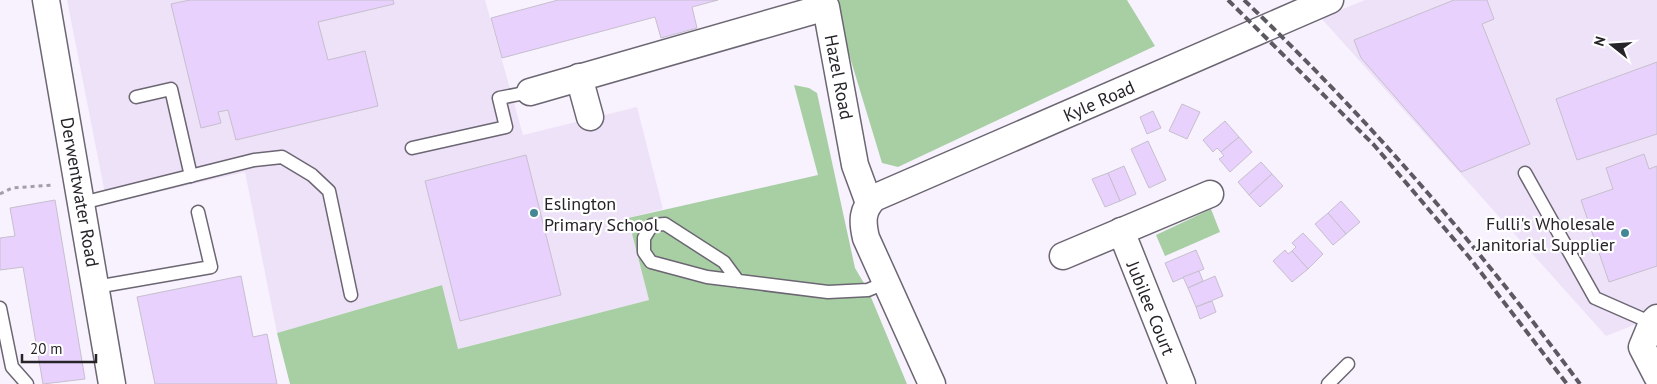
<svg xmlns="http://www.w3.org/2000/svg" width="1657" height="384" font-family="'PT Sans',sans-serif">
<rect width="100%" height="100%" fill="#f8f2fe"/>
<g fill="#eee2f8">
<path d="M67,0H485L523,135L637,107L663,209L628,218L649,300L457,349L441,285L277,333L245,172L107,204Z"/>
<path d="M1365,0H1657V316L1606,336L1321,18Z"/>
</g>
<g fill="#a8cfa4">
<path d="M837,0H1127L1155,46L898,167L882,163L842,31Z"/>
<path d="M794,85L809,88L817,93L855,268L868,290L907,384H290L277,333L442,285L458,349L649,300L628,218L818,175Z"/>
<path d="M1211,209L1220,232L1165,256L1156,235Z"/>
</g>
<g fill="#e8d1fc" stroke="#c6bfcd">
<path d="M190,0H393L394,4L318,22L328,60L365,51L378,106L236,140L228,110L218,112L221,123L201,128L171,4Z"/>
<path d="M558,0H718L692,7L697,28L661,38L655,17L502,58L491,18Z"/>
<path d="M1454,0H1487L1494,19L1482,24L1530,144L1461,172L1361,58L1354,40Z"/>
<path d="M1657,62V134L1577,160L1556,99Z"/>
<path d="M1182,104L1200,112L1187,139L1169,131Z"/>
<path d="M1153,111L1161,128L1147,134L1140,117Z"/>
<path d="M1225,121L1239,137L1221,152L1217,148L1213,152L1203,140Z"/>
<path d="M1239,137L1252,152L1230,172L1219,159L1224,156L1221,152Z"/>
<path d="M1148,141L1166,180L1149,188L1131,149Z"/>
<path d="M1644,154L1649,169L1657,166V266L1609,282L1581,200L1613,189L1606,168Z"/>
<path d="M526,155L561,295L460,321L425,181Z"/>
<path d="M1261,162L1272,174L1249,195L1238,182Z"/>
<path d="M1124,166L1136,194L1120,201L1108,173Z"/>
<path d="M1108,173L1120,201L1105,207L1092,179Z"/>
<path d="M1272,174L1283,186L1260,207L1249,195Z"/>
<path d="M55,200L85,379L43,384L23,267L0,270V238L15,236L10,208Z"/>
<path d="M1341,201L1360,222L1346,234L1328,213Z"/>
<path d="M1328,213L1346,234L1333,245L1315,224Z"/>
<path d="M1303,233L1323,254L1308,269L1292,251L1296,247L1292,243Z"/>
<path d="M1196,250L1204,269L1173,282L1165,263Z"/>
<path d="M1285,250L1288,254L1292,251L1308,269L1292,282L1273,261Z"/>
<path d="M1199,271L1203,281L1188,288L1183,277Z"/>
<path d="M241,276L253,337L267,334L277,384H155L137,297Z"/>
<path d="M1215,276L1223,296L1196,307L1188,288Z"/>
<path d="M1212,301L1216,312L1200,319L1196,307Z"/>
</g>
<g fill="none" stroke-linecap="round" stroke-linejoin="round">
<g stroke="#6c6673" stroke-width="15">
<g id="lane">
<path d="M136,97L171,89L191,176"/>
<path d="M412,148L506,127L499,98L530,92"/>
<path d="M1525,173L1595,298L1652,323"/>
<path d="M82,203L254,160L282,157L312,175L329,191L351,295"/>
<path d="M738,281L724,262L665,224L652,225L644,238V252L651,262L707,277L828,292L868,290L887,282"/>
<path d="M96,287L211,267L198,212"/>
<path d="M0,308L12,367L27,384"/>
<path d="M1328,384L1348,364"/>
</g>
</g>
<g stroke="#6c6673" stroke-width="29">
<g id="street">
<path d="M46,0L112,384"/>
<path d="M579,77L590,117"/>
<path d="M530,92L826,7L855,165L869,203"/>
<path d="M1121,231L1182,384"/>
<path d="M1063,256L1210,194"/>
<path d="M1657,318L1652,323L1642,347L1657,376"/>
<path d="M932,384L866,238C862,221 862,210 874,198L1330,0"/>
</g>
</g>
<path stroke="#a39ea8" stroke-width="3" stroke-dasharray="4 4" stroke-linecap="butt" d="M0,194L12,188L53,185"/>
<use href="#lane" stroke="#fff" stroke-width="12"/>
<use href="#street" stroke="#fff" stroke-width="26"/>
<g stroke="#5d5961" stroke-width="4" stroke-dasharray="8 4" stroke-linecap="butt">
<path d="M1228,0L1374,145L1469,257L1567,384"/>
<path d="M1244,0C1369,119 1478,246 1580,384"/>
</g>
</g>
<g fill="#438795" stroke="#fff" stroke-width="2">
<circle cx="534" cy="213" r="5"/>
<circle cx="1625" cy="233" r="5"/>
</g>
<g text-anchor="middle" dominant-baseline="central" stroke-width="4.5" stroke-linejoin="round" paint-order="stroke">
<g font-size="18" fill="#262329" stroke="#fff">
<text transform="translate(839 77) rotate(79)">Hazel Road</text>
<text transform="translate(1099 101) rotate(-24)">Kyle Road</text>
<text transform="translate(80 192) rotate(80)">Derwentwater Road</text>
<text transform="translate(1151 308) rotate(68)">Jubilee Court</text>
</g>
<g font-size="18" fill="#262329" stroke="#fff" text-anchor="start">
<text x="544" y="203">Eslington<tspan x="544" dy="21">Primary School</tspan></text>
<text x="1615" y="223" text-anchor="end">Fulli's Wholesale<tspan x="1615" dy="21">Janitorial Supplier</tspan></text>
</g>
</g>
<g transform="translate(1612 45) rotate(287)" stroke="#ffffff" stroke-width="4" paint-order="stroke">
<path d="M0-4L9 19L0 12L-9 19Z" fill="#262329"/>
<text y="-8" font-size="14" font-weight="bold" text-anchor="middle" fill="#262329">N</text>
</g>
<path d="M22 354v8h74v-8" fill="none" stroke="#262329" stroke-width="2.5"/>
<text x="30" y="354" font-size="15" fill="#262329" stroke="#ffffff" stroke-width="4" paint-order="stroke">20 m</text>
</svg>
